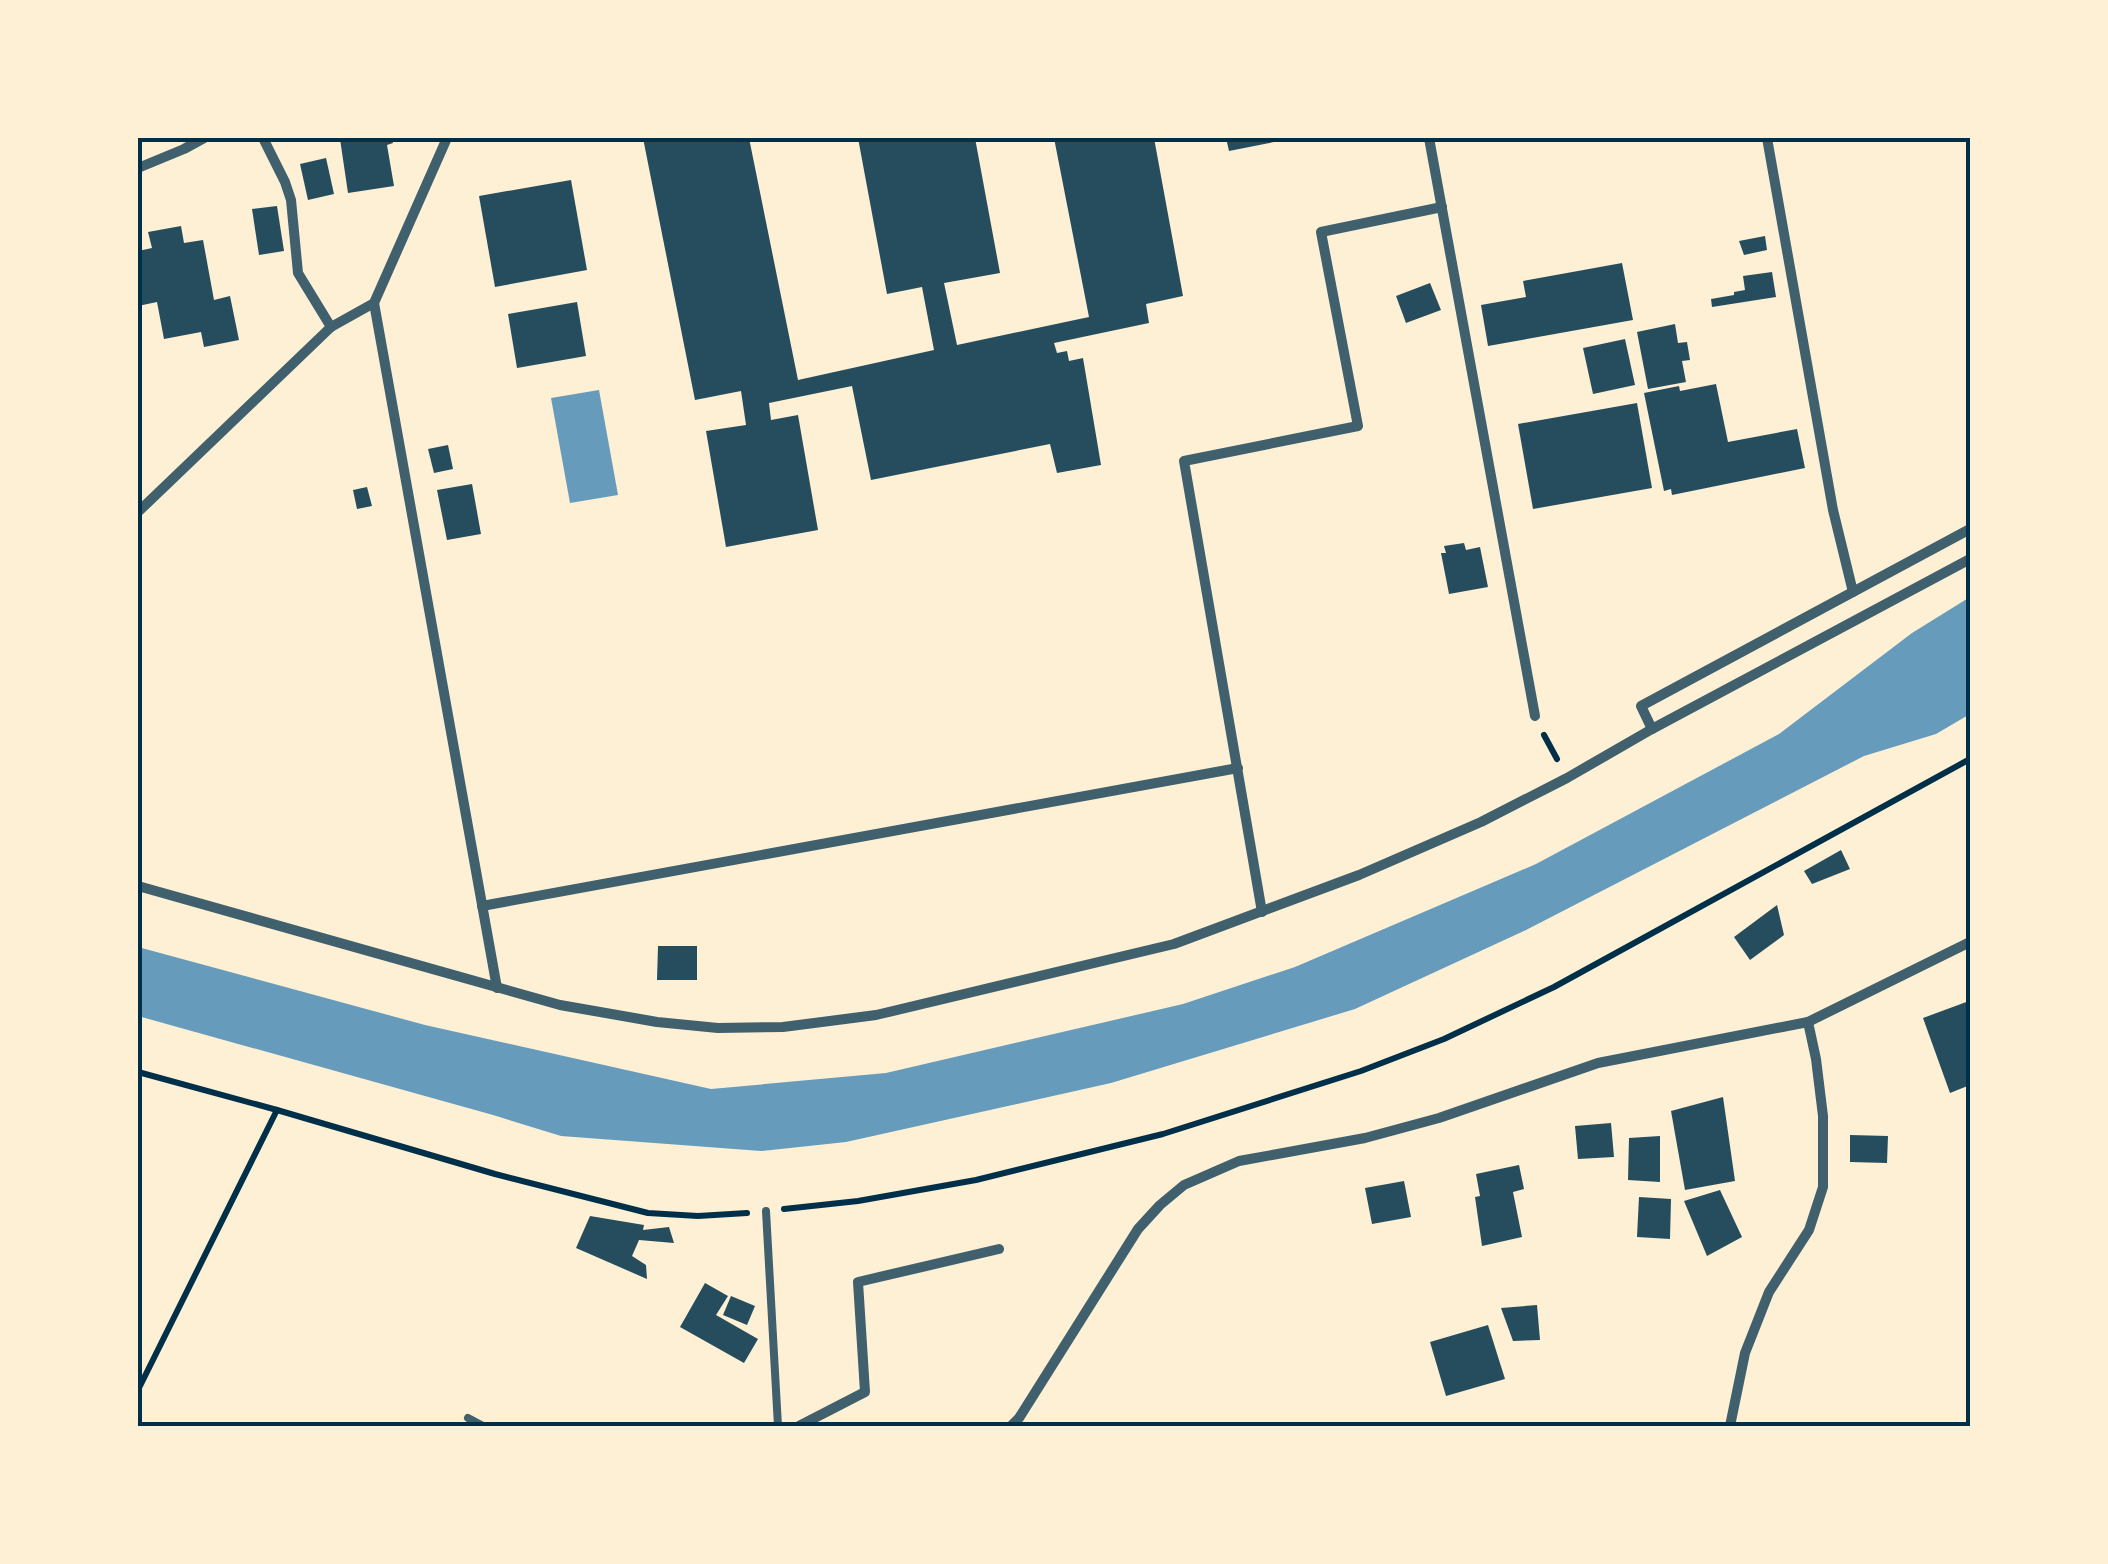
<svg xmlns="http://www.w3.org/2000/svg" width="2108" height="1564" font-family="'Asap Condensed',sans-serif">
<rect width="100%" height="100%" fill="#fdf0d5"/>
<g fill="#669bbc">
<path d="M599,390L618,495L570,503L551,398Z"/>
<path d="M1970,597V714L1936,734L1864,756L1526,930L1355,1009L1111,1083L846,1142L761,1151L561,1136L493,1115L138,1016V947L425,1025L711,1089L886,1073L1183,1004L1295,967L1536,864L1779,734L1912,633Z"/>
</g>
<g fill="#264d5e">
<path d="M351,138H392L393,143L387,145L394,186L348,193L340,139Z"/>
<path d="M643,138H749L798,380L934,350L922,287L887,294L858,138H975L1000,273L944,283L957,345L1089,317L1054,138H1154L1183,296L1146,304L1149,323L1054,343L1057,353L1067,351L1069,361L1083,358L1101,465L1057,473L1050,444L871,480L852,386L769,403L771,420L798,415L818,530L726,547L706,431L746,425L741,391L695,400Z"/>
<path d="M1226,138H1289V139L1229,151Z"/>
<path d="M326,158L334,194L308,200L300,164Z"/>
<path d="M571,180L587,270L495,287L479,196Z"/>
<path d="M277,206L284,251L259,255L252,209Z"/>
<path d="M181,226L184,243L203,240L214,300L230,296L239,340L204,347L201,332L164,339L157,302L138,306V251L152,248L148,232Z"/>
<path d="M1765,236L1767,250L1744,255L1739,241Z"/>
<path d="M1622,263L1633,320L1488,346L1481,305L1526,297L1523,281Z"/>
<path d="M1772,272L1776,297L1712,307L1711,299L1734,295V292L1745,290L1743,276Z"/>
<path d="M1430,283L1441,310L1406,323L1396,296Z"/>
<path d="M577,302L586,356L517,368L508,314Z"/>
<path d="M1675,324L1678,343L1687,342L1690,360L1682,361L1686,382L1648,389L1637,332Z"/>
<path d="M1625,339L1635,385L1593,394L1583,348Z"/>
<path d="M1716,384L1728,442L1797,429L1805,468L1672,495L1671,489L1664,491L1644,393L1679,386L1680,391Z"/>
<path d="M1637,403L1652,488L1533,509L1518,424Z"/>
<path d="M448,445L453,469L434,473L428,449Z"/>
<path d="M472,484L481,534L447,540L437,490Z"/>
<path d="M367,487L372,506L357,509L353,490Z"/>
<path d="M1464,543L1466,550L1480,547L1488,587L1449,594L1441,553H1446L1444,546Z"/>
<path d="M1841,850L1850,869L1812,884L1804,871Z"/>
<path d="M1777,905L1784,935L1750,960L1734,937Z"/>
<path d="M658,946H697V980H657Z"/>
<path d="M1969,1001L1970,1085L1950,1093L1923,1018Z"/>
<path d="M1723,1097L1735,1181L1685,1190L1671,1111Z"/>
<path d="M1611,1123L1614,1157L1578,1159L1575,1126Z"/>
<path d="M1850,1135L1888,1136L1887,1163L1850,1162Z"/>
<path d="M1660,1136V1182L1628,1180L1629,1138Z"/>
<path d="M1519,1165L1524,1189L1513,1192L1522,1237L1482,1246L1475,1197L1480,1196L1476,1174Z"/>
<path d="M1404,1181L1411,1217L1372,1224L1365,1188Z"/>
<path d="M1720,1190L1742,1237L1707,1256L1684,1201Z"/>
<path d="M1639,1197L1671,1199L1670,1239L1637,1237Z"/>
<path d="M590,1216L644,1225L643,1230L669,1227L674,1243L639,1240L632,1256L646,1265L647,1279L576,1248Z"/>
<path d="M705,1283L728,1296L716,1315L758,1339L744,1363L680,1327Z"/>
<path d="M731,1296L755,1306L747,1325L723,1315Z"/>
<path d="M1537,1305L1540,1340L1513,1341L1501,1308Z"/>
<path d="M1488,1325L1505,1379L1446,1396L1430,1342Z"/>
</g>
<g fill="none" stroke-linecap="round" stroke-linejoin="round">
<g stroke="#003049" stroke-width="6">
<path d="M1544,735L1557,759"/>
<path d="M138,1072L277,1110L495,1174L648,1213L698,1216L747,1213"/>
<path d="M784,1209L858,1201L976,1180L1163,1134L1361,1071L1444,1039L1554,987L1970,759"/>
<path d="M138,1390L277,1110"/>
</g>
<g stroke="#3f606c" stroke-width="8">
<path d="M766,1211L778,1426"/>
<path d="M468,1418L483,1426"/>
</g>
<g stroke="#3f606c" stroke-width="10">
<path d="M263,138L285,182L291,200L298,273L331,327"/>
<path d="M1429,138L1535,716"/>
<path d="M1767,138L1833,510L1853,592"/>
<path d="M138,168L184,149L204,138"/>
<path d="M374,303L497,988"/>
<path d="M138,512L331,327L374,303L447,138"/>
<path d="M1652,729L1641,706L1970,529"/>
<path d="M138,886L560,1005L657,1022L718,1028L783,1027L876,1015L1174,944L1359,875L1481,822L1567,778L1652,729L1970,559"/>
<path d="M482,906L1238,768"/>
<path d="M1262,912L1184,461L1358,426L1321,232L1442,207"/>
<path d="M799,1426L865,1392L858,1282L999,1249"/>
<path d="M1011,1426L1019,1418L1138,1229L1160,1205L1184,1185L1239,1161L1365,1138L1439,1118L1598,1063L1808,1022L1970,942"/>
<path d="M1730,1426L1745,1353L1769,1292L1809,1230L1823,1187V1116L1816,1059L1808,1022"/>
</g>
</g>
<rect width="2108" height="1564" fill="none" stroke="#fdf0d5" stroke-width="280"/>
<rect x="140" y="140" width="1828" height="1284" fill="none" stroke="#003049" stroke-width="4"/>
</svg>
